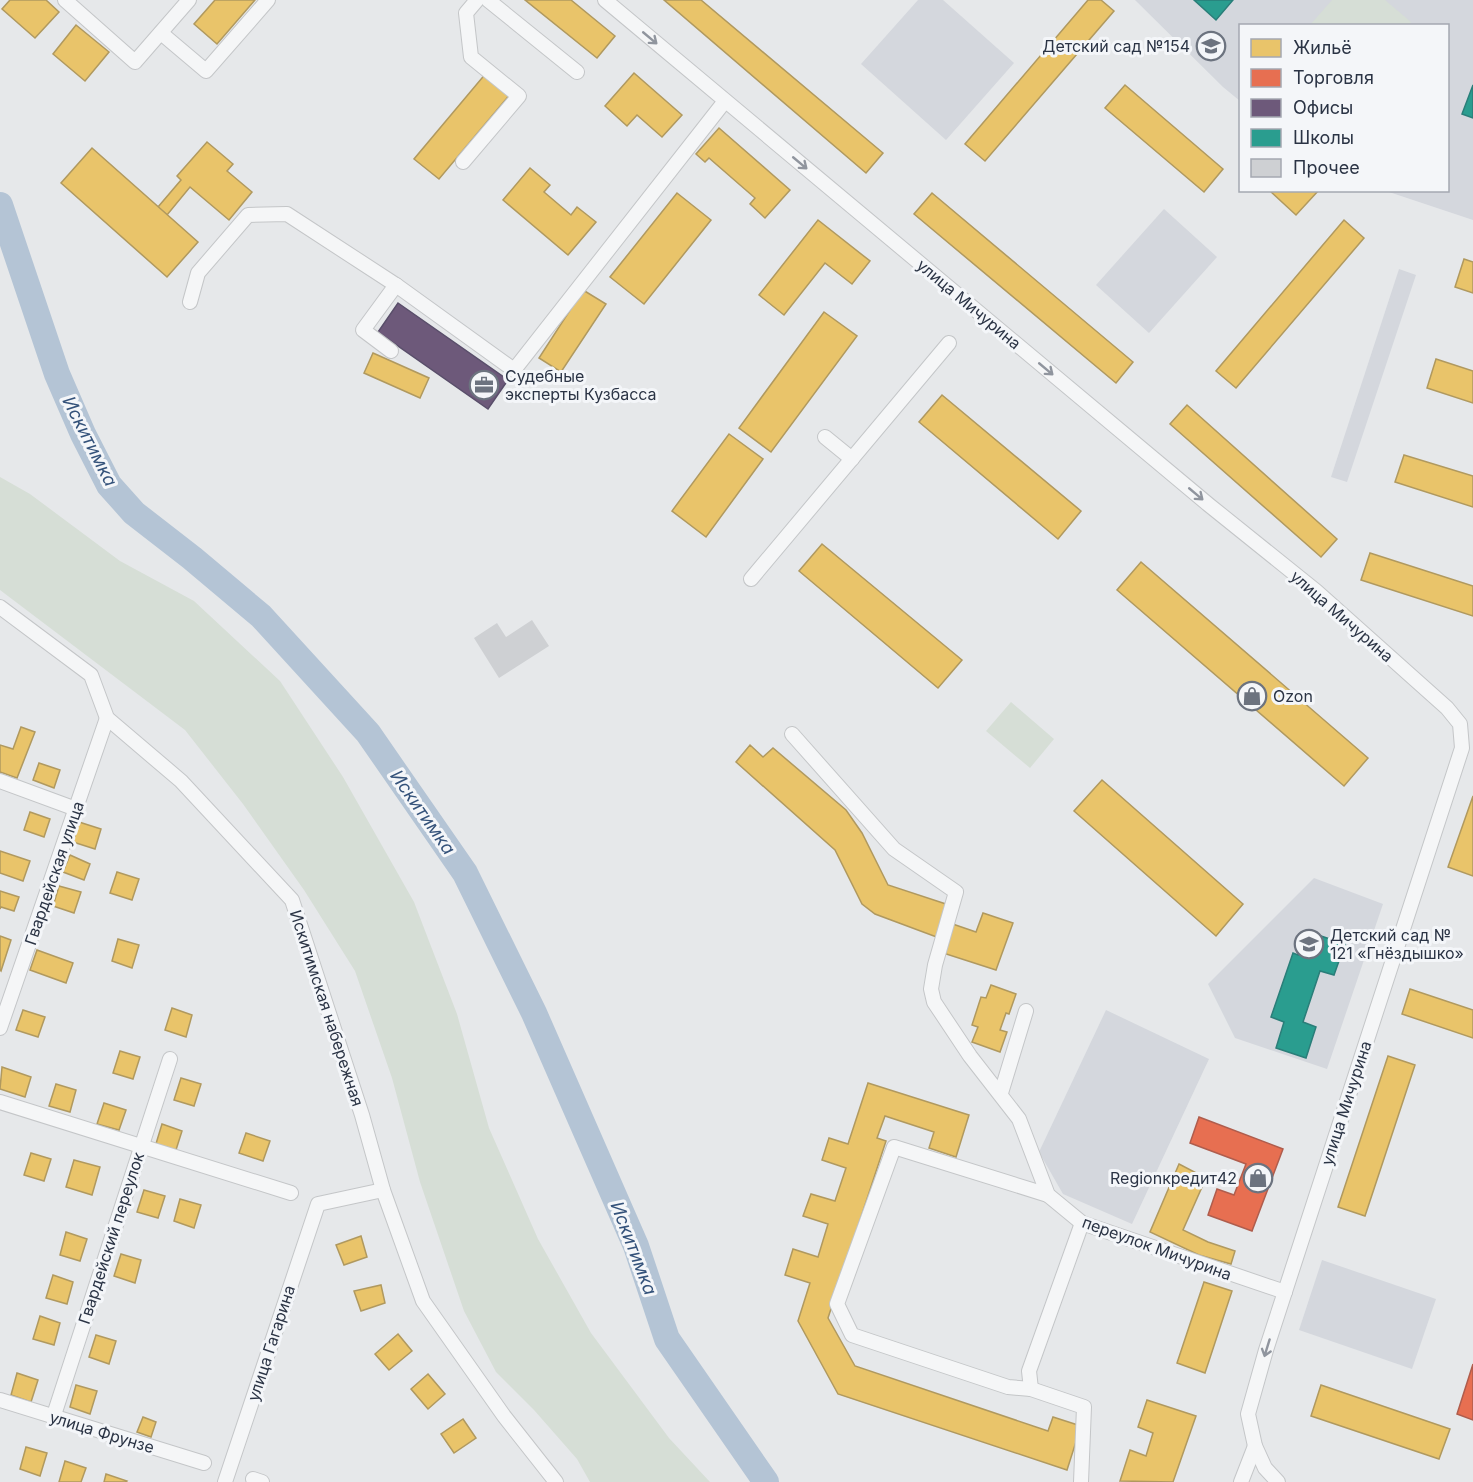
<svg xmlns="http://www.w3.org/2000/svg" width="1473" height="1482" font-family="Inter,sans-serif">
<rect width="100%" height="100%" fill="#e6e8ea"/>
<g fill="#d4d7dd">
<path d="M918,0H943L1014,63L946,140L861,64Z"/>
<path d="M1135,0H1473V220L1386,191L1448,190V26H1240V101L1223,87Z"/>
<path d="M1164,209L1217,257L1149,333L1096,285Z"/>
<path d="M1399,269L1416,275L1347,482L1331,477Z"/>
<path d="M1314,878L1383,904L1327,1069L1235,1038L1208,984Z"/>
<path d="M1106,1010L1209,1059L1132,1224L1063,1194L1039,1152Z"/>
<path d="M1322,1260L1436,1299L1412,1369L1299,1330Z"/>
</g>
<g fill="#d6ded6">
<path d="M1332,0H1385L1411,22L1408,26L1310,25Z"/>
<path d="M0,477L30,494L120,561L194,601L280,681L343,777L414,902L457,1014L489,1128L538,1239L591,1333L669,1438L710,1482H590L577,1459L534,1410L496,1372L464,1311L420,1182L392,1078L355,971L304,890L243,804L185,730L0,590Z"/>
<path d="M1011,702L1054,739L1030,768L986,731Z"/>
</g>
<g fill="#e9c46a" stroke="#b0995f" stroke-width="1.5">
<path d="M10,0H46L59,12L35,38L2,9Z"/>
<path d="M215,0H255L217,44L194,24Z"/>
<path d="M525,0H571L615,36L597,58Z"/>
<path d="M664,0H701L883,153L866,173Z"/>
<path d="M1088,0H1101L1114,11L985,161L965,144Z"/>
<path d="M76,25L109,52L85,81L53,54Z"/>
<path d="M487,72L512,92L439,179L414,159Z"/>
<path d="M634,73L682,115L662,137L637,115L627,126L605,106Z"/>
<path d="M1125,85L1223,169L1204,192L1105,108Z"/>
<path d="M719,128L790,190L765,218L750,204L755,198L709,158L705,162L696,154Z"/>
<path d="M207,142L233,164L227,171L252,192L229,220L190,187L167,215L158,207L181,180L177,176Z"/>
<path d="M92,148L198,242L167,277L61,183Z"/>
<path d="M530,168L550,185L544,192L571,215L577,207L596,222L568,255L503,200Z"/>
<path d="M1269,190H1319L1296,215Z"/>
<path d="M677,193L711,220L644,304L610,277Z"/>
<path d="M932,193L1133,362L1116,383L914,214Z"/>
<path d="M818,220L870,261L852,284L825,263L784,315L759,295Z"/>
<path d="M1344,220L1364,238L1236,388L1216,371Z"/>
<path d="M1464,259L1473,262V293L1455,287Z"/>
<path d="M583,290L606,304L561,372L539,358Z"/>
<path d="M824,312L857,336L771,452L739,428Z"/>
<path d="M373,353L429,378L420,398L364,373Z"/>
<path d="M1436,359L1473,371V403L1427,388Z"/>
<path d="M942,395L1081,511L1058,539L919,422Z"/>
<path d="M1187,405L1337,539L1321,557L1170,424Z"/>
<path d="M729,434L763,459L706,537L672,511Z"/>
<path d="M1404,455L1473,476V507L1395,482Z"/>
<path d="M822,544L962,660L938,688L799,571Z"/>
<path d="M1370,553L1473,586V616L1361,580Z"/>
<path d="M1141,562L1368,758L1344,786L1117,590Z"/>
<path d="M21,727L35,732L17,778L0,772V745L13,749Z"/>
<path d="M750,745L763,757L773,748L846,810L862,833L888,885L946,904L941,920L976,932L983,913L1013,923L996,970L940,952L942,939L875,914L862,904L835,850L736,762Z"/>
<path d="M39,763L60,770L54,788L33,780Z"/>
<path d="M1102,780L1243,904L1216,936L1074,811Z"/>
<path d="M1473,796V876L1448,867Z"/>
<path d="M30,812L50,819L44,837L24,830Z"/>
<path d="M79,822L101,829L95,849L73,842Z"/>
<path d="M0,851L30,861L23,881L0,873Z"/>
<path d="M70,855L90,864L84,880L63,872Z"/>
<path d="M117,872L139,879L132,900L110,893Z"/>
<path d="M59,886L81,892L74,913L53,906Z"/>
<path d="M0,891L19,897L14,911L1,907L0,909Z"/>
<path d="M0,936L11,940L1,971L0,970Z"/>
<path d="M118,939L139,945L132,968L112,961Z"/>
<path d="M37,950L73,963L66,983L30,970Z"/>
<path d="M991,985L1016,994L1009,1014L1006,1013L1000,1030L1007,1032L1000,1052L972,1042L978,1027L972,1025L981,997L986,998Z"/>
<path d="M1410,989L1473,1010V1038L1402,1014Z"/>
<path d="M172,1008L192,1015L186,1037L165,1030Z"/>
<path d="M23,1010L45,1017L38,1037L16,1030Z"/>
<path d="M120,1051L140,1057L133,1079L113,1073Z"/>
<path d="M1388,1056L1415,1065L1365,1216L1338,1207Z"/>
<path d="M2,1067L31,1077L25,1097L0,1089Z"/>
<path d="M181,1078L201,1084L194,1106L174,1100Z"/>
<path d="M868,1083L969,1115L956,1157L929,1148L934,1132L885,1116L877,1138L886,1141L828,1318L855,1366L1048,1431L1053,1417L1081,1426L1067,1470L838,1394L798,1321L810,1283L785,1275L793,1249L818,1257L828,1224L803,1216L811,1194L835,1201L846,1168L822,1160L829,1138L848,1144Z"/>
<path d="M56,1084L76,1090L70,1112L49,1106Z"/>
<path d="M104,1103L126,1110L119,1130L97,1124Z"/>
<path d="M162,1124L182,1131L175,1153L155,1147Z"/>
<path d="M246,1133L270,1141L263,1161L239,1153Z"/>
<path d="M31,1153L51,1159L44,1181L24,1175Z"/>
<path d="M74,1160L100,1167L92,1195L66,1187Z"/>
<path d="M1179,1164L1206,1178L1183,1230L1208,1242L1235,1251L1231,1264L1199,1255L1150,1232Z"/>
<path d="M144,1190L165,1196L158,1218L137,1212Z"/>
<path d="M180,1199L201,1205L194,1228L174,1221Z"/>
<path d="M66,1232L87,1239L80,1261L60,1255Z"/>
<path d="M361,1236L367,1257L344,1265L336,1245Z"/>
<path d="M121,1254L141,1260L135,1283L114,1276Z"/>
<path d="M53,1275L73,1282L67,1304L46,1298Z"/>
<path d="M1204,1282L1232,1291L1205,1373L1177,1363Z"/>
<path d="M381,1285L385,1303L361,1311L354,1291Z"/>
<path d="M40,1316L60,1323L54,1345L33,1339Z"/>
<path d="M398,1334L412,1351L389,1370L375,1354Z"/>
<path d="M96,1335L116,1341L109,1364L89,1357Z"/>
<path d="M17,1373L38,1380L31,1402L11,1395Z"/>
<path d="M428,1374L445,1394L428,1409L411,1389Z"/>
<path d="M76,1385L97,1391L90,1414L70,1407Z"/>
<path d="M1321,1385L1450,1429L1439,1459L1311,1416Z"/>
<path d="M1147,1400L1196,1416L1173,1482L1120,1481L1130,1450L1146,1456L1153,1433L1138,1427Z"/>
<path d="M143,1417L156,1422L151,1437L137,1432Z"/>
<path d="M463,1419L476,1438L454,1453L441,1434Z"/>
<path d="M26,1447L47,1453L40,1476L20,1469Z"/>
<path d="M65,1461L86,1468L81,1482H59Z"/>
<path d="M106,1474L127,1481L126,1482H104Z"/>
</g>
<g fill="#e76f51" stroke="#af5d4d" stroke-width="1.5">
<path d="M1199,1117L1283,1149L1252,1231L1208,1215L1217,1189L1234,1195L1246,1164L1190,1143Z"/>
<path d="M1473,1364V1420L1457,1414Z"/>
</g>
<path fill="#6d597a" stroke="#594e6a" stroke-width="1.5" d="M398,303L508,380L488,409L378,332Z"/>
<g fill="#2a9d8f" stroke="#2a7e79" stroke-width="1.5">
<path d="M1194,0H1233L1216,20Z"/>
<path d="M1473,85V118L1462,114Z"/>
<path d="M1306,931L1345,944L1334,975L1320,971L1303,1022L1316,1027L1306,1058L1276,1048L1284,1022L1271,1017L1293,953L1298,955Z"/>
</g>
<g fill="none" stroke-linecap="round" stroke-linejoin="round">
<path stroke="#b4c4d5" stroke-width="26" d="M0,205L57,374L83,434L109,485L134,513L192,558L261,616L368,733L465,873L534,1013L636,1246L667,1339L766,1482"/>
</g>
<path fill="#ced0d3" d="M532,620L549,646L499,678L474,638L497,623L506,637Z"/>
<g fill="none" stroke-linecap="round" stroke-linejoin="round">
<g stroke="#c4c6c8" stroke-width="16">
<g id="minor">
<path d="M65,0L135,62L189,0"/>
<path d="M488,0L577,72"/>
<path d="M605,0L1209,505L1316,591L1447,708L1460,724L1462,748L1266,1350L1248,1414L1255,1446L1265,1468L1278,1482"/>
<path d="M161,33L206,71L268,0"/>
<path d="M463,162L519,96L471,57L466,13L477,0"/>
<path d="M190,302L198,273L248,215L287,214L396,285L514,370L725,101"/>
<path d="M391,351L363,330L396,285"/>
<path d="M825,437L852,459"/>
<path d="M751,579L949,343"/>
<path d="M0,607L91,675L107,718L181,781L292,900L362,1115L383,1190L423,1301L504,1416L556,1482"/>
<path d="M792,734L894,849L956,892L935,965L931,989L934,1002L970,1056L1019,1119L1048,1195L1082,1223L1285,1292"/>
<path d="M0,781L76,809"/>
<path d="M0,1028L107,718"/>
<path d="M1001,1093L1026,1011"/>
<path d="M0,1102L291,1193"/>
<path d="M1048,1195L894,1147L837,1304L852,1335L1008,1387L1031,1389L1084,1407L1081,1482"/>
<path d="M1031,1389L1029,1371L1082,1223"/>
<path d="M0,1400L204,1463"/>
<path d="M53,1418L170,1059"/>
<path d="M253,1479L262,1482"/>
<path d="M225,1482L318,1204L383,1190"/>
<path d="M1241,1482L1255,1446"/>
</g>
</g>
<use href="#minor" stroke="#f5f6f7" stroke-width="14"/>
</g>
<defs><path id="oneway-shaft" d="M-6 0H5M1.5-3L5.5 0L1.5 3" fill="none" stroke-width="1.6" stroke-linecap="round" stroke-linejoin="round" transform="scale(1.5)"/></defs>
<g stroke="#90959e">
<use href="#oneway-shaft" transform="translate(650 38) rotate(40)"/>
<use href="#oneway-shaft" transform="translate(800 163) rotate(40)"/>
<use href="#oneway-shaft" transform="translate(1046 369) rotate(40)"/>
<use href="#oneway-shaft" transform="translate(1196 494) rotate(40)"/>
<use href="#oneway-shaft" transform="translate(1267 1348) rotate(107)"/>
</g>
<defs>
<g id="school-ring" transform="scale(1.5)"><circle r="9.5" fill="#f4f6f9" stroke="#6c737f" stroke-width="1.5"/><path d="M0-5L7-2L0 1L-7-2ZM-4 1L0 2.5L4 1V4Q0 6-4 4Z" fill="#6c737f"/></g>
<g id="office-ring" transform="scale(1.5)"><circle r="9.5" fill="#f4f6f9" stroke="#6c737f" stroke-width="1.5"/><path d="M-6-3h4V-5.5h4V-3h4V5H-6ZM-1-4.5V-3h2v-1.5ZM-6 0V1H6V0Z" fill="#6c737f"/></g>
<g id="shop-ring" transform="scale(1.5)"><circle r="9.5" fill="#f4f6f9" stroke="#6c737f" stroke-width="1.5"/><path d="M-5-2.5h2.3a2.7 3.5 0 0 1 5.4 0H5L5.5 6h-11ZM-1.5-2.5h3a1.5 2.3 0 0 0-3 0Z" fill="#6c737f"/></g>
</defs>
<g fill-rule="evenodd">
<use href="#school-ring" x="1211" y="46"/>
<use href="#office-ring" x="484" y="385"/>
<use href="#shop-ring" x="1252" y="696"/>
<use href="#school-ring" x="1309" y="944"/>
<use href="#shop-ring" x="1258" y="1178"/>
</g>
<g text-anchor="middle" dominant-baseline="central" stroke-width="6" stroke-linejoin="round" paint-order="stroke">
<g font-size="16" fill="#2b3445" stroke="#f4f6f9" text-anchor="start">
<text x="1190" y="46" text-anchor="end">Детский сад №154</text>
<text x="505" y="376">Судебные<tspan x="505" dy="18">эксперты Кузбасса</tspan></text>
<text x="1273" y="696">Ozon</text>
<text x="1330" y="935">Детский сад №<tspan x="1330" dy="18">121 «Гнёздышко»</tspan></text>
<text x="1237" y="1178" text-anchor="end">Regionкредит42</text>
</g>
<g font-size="16" fill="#2b3445" stroke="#f4f6f9">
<text transform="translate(969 304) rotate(40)">улица Мичурина</text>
<text transform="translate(1342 616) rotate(41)">улица Мичурина</text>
<text transform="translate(54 873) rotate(-71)">Гвардейская улица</text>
<text transform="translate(327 1008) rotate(72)">Искитимская набережная</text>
<text transform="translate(1346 1103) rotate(-72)">улица Мичурина</text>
<text transform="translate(111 1238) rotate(-72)">Гвардейский переулок</text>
<text transform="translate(1157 1248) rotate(20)">переулок Мичурина</text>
<text transform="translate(271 1343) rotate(-72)">улица Гагарина</text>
<text transform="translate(102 1432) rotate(17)">улица Фрунзе</text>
</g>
<g font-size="18" font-style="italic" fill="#34527a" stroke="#f4f6f9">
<text transform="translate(90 441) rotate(63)">Искитимка</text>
<text transform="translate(423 812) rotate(55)">Искитимка</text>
<text transform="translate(634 1248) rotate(69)">Искитимка</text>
</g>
</g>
<rect x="1239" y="24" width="210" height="168" fill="#f4f6f9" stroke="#a4a8b1" stroke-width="1.5"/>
<rect x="1251" y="39" width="30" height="18" fill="#e9c46a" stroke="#a4a8b1" stroke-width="1.5"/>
<text x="1293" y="54" font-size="18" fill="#2b3445">Жильё</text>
<rect x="1251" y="69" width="30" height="18" fill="#e76f51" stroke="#a4a8b1" stroke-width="1.5"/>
<text x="1293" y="84" font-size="18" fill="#2b3445">Торговля</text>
<rect x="1251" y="99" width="30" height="18" fill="#6d597a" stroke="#a4a8b1" stroke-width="1.5"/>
<text x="1293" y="114" font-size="18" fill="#2b3445">Офисы</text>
<rect x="1251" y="129" width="30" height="18" fill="#2a9d8f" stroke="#a4a8b1" stroke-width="1.5"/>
<text x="1293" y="144" font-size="18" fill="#2b3445">Школы</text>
<rect x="1251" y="159" width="30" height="18" fill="#ced0d3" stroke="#a4a8b1" stroke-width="1.5"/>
<text x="1293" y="174" font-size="18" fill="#2b3445">Прочее</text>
</svg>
